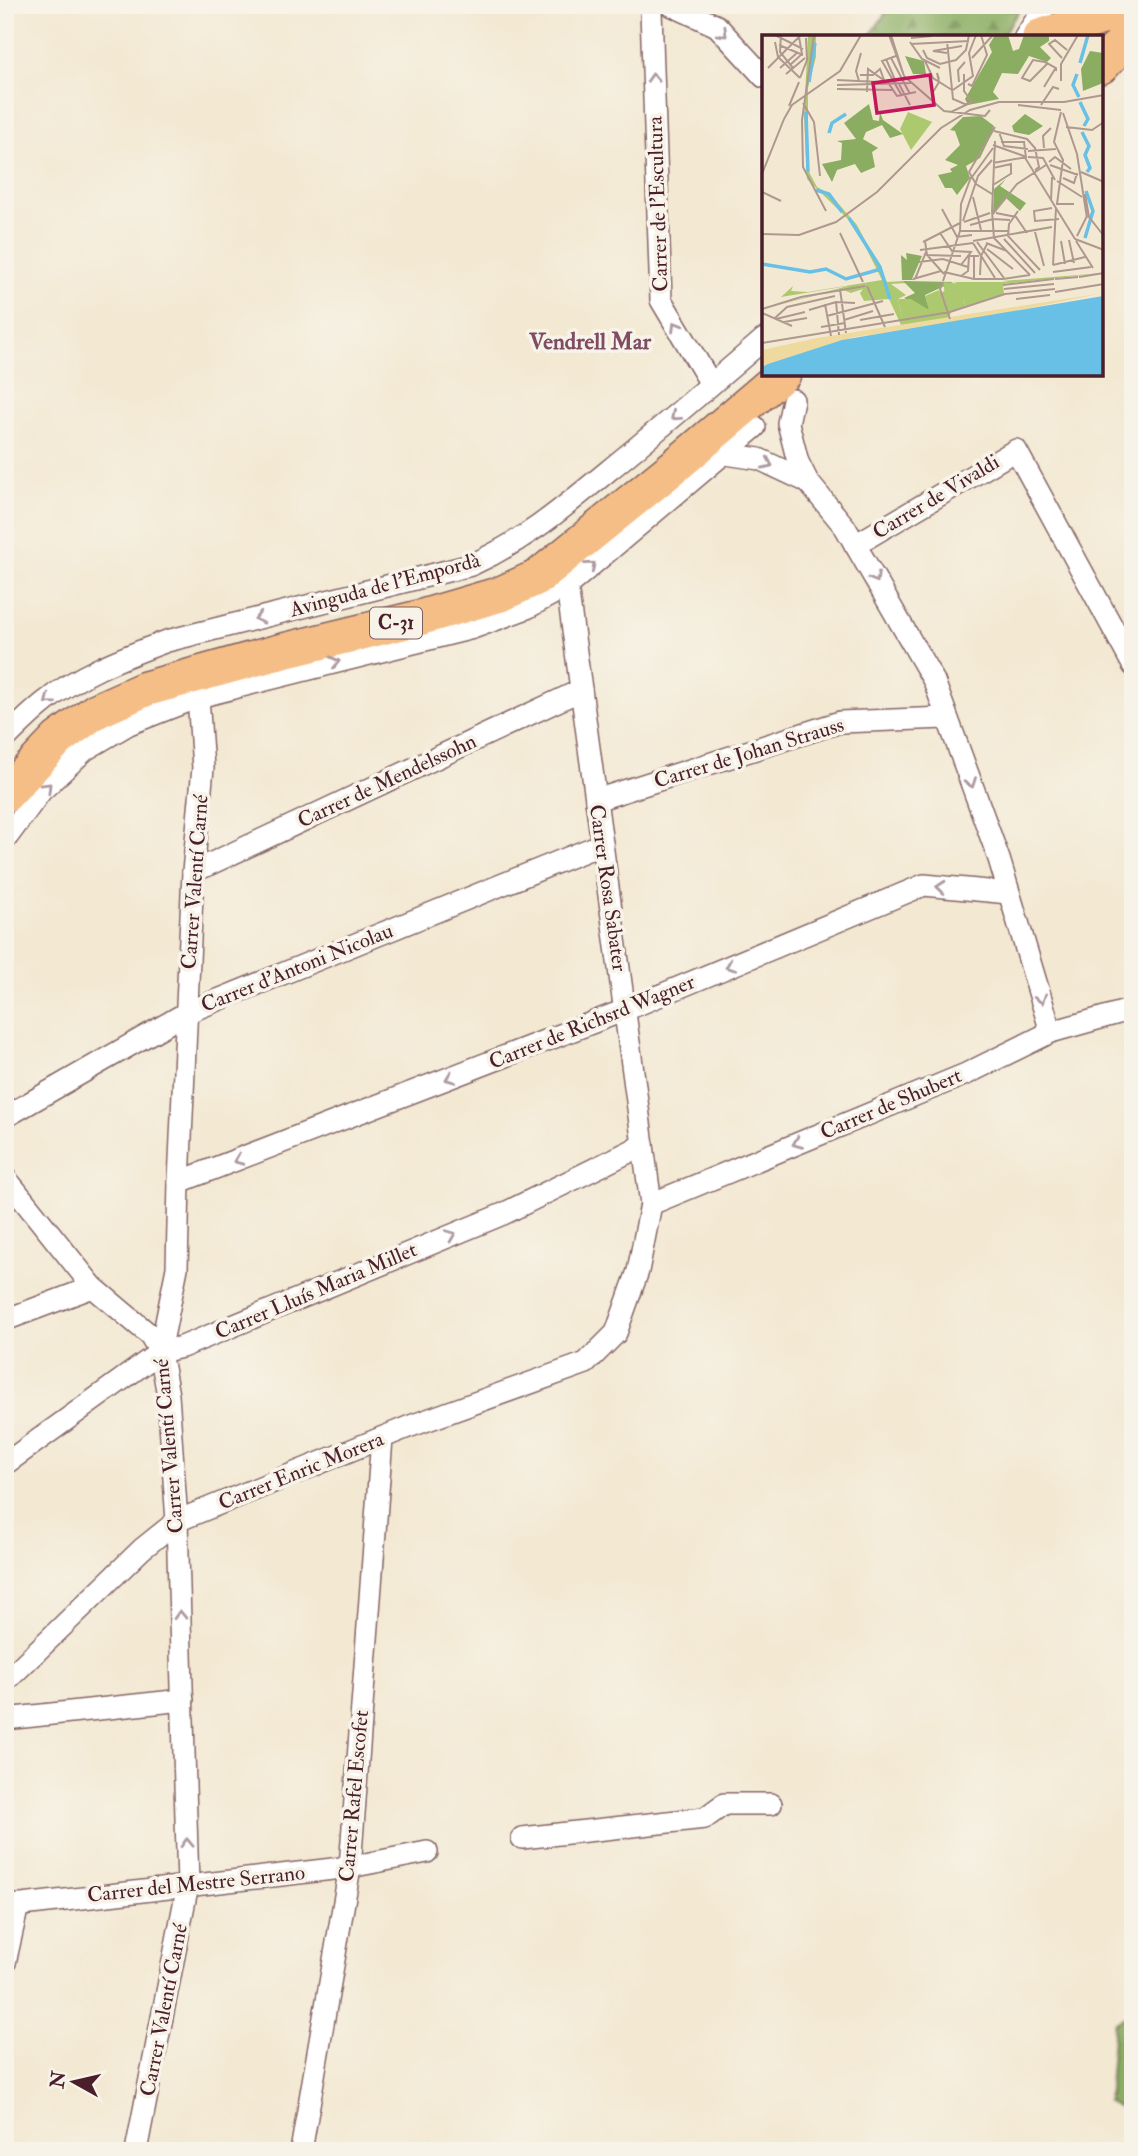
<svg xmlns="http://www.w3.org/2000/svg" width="1138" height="2156" font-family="'IM FELL Double Pica',serif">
<defs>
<pattern id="forest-firs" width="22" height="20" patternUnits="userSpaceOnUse" patternTransform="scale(1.75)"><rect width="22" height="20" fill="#8aad62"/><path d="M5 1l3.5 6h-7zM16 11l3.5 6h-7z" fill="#738c51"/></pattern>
</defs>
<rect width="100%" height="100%" fill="#f7f3e8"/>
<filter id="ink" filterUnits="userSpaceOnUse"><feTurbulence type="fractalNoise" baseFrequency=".0143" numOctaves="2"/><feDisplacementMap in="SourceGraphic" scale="14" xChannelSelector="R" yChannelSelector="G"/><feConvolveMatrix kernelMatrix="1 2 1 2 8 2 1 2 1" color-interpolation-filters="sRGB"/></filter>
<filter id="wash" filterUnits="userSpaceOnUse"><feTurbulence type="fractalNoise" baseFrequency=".00686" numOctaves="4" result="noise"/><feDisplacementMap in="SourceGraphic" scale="28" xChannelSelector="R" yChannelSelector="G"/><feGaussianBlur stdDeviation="1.57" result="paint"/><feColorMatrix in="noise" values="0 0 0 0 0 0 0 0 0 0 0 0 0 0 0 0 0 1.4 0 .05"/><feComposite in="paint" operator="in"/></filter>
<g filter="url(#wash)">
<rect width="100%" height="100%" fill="#f3e8d2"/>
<g fill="url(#forest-firs)" stroke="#6a6646" stroke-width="2">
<path d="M876,5H1023L1001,37H869L886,13Z"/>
<path d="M1133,2013V2115L1108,2102L1114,2023Z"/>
</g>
</g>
<g filter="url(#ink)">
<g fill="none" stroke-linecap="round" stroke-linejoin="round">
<g stroke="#856565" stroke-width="24">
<g id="minor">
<path d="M671,5L717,26L764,77"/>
<path d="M651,11L661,300L711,384"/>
<path d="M1025,37L1046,5"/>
<path d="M793,400L788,423L798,462L808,482L845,527L934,681L999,859L1051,1032"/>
<path d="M726,454L759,459L808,482"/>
<path d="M855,545L1016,450L1133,665"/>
<path d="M5,739C18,726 31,713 45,702C80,673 125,657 167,641L471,565C526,540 562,509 608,471C661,428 712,384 764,339"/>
<path d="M596,800L840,722L946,718"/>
<path d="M5,840L41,791L85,750L129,724L198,697L473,628L527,608L567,586L755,427"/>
<path d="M193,872L581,690"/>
<path d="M5,1117L186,1013L602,844"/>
<path d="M5,1177L93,1287L150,1335L160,1352"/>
<path d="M179,1182L625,1010L924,885L1009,893"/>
<path d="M651,1204L966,1074L1051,1032L1133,1009"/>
<path d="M5,1320L93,1287"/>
<path d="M5,1464L160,1352L182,1347L503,1214L643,1145"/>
<path d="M5,1682L142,1549L177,1521L408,1427L586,1363L616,1333L638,1271L651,1204L567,586"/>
<path d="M5,1719L183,1700"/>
<path d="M522,1838L705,1818L724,1804H771"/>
<path d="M5,1907L350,1867L427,1852"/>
<path d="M5,1963L18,1905"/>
<path d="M136,2151L188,1884L177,1521L168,1395L160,1352L177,1268L179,1182L193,872L203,768L198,697"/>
<path d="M301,2151L350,1867L382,1438"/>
</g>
</g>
<g stroke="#856565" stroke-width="38">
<g id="primary">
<path d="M1040,37L1133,7"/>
<path d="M1101,66L1133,32"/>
<path d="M5,795L58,739L96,711L145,689L275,653L419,618L501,594L538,577L675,466L783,374"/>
</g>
</g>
<use href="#minor" stroke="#fff" stroke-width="21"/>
<use href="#primary" stroke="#f6be87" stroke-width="35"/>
</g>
<defs><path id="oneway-chevron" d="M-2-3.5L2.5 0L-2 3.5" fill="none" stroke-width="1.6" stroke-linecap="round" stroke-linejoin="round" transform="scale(1.75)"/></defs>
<g stroke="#ae9aa0">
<use href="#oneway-chevron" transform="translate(723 33) rotate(45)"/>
<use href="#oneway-chevron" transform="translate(653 78) rotate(-92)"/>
<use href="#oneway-chevron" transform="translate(676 326) rotate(-121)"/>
<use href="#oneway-chevron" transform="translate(675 416) rotate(139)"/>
<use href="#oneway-chevron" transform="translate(768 464) rotate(24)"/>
<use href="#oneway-chevron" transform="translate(591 566) rotate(-40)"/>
<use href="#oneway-chevron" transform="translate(875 578) rotate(60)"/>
<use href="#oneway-chevron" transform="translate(259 618) rotate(166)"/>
<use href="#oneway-chevron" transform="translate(335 662) rotate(-14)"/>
<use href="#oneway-chevron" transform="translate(49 700) rotate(143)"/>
<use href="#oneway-chevron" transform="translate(971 783) rotate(70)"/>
<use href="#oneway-chevron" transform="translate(47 787) rotate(-45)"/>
<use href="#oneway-chevron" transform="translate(941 887) rotate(-175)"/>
<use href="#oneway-chevron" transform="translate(730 966) rotate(157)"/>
<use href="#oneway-chevron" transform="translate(1041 999) rotate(73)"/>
<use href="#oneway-chevron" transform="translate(450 1078) rotate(159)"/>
<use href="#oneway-chevron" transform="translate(797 1143) rotate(158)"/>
<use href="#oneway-chevron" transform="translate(238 1160) rotate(159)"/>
<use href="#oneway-chevron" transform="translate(451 1235) rotate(-22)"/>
<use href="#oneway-chevron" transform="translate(180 1615) rotate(-92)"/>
<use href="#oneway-chevron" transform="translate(187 1843) rotate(-92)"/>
</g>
</g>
<g text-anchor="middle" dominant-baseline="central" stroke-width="7" stroke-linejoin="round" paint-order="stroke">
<rect fill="#f7f3e8" stroke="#7e5f64" stroke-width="2" x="370" y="607.5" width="52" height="31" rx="5"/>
<g font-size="19" font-weight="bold" fill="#4a1f2b">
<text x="396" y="623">C-31</text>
</g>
<g font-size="21" fill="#4a1f2b" stroke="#f7f3e8">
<text transform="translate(658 204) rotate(-92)">Carrer de l'Escultura</text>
<text transform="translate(936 497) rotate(-31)">Carrer de Vivaldi</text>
<text transform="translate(385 585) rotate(-15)">Avinguda de l'Empordà</text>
<text transform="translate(749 753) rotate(-17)">Carrer de Johan Strauss</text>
<text transform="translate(387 781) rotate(-25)">Carrer de Mendelssohn</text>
<text transform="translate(195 882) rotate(-86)">Carrer Valentí Carné</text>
<text transform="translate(608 888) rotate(82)">Carrer Rosa Sabater</text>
<text transform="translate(297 968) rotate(-22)">Carrer d'Antoni Nicolau</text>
<text transform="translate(592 1022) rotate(-22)">Carrer de Richsrd Wagner</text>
<text transform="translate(891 1104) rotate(-23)">Carrer de Shubert</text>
<text transform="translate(316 1291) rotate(-23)">Carrer Lluís Maria Millet</text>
<text transform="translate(169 1446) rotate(-95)">Carrer Valentí Carné</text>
<text transform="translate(301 1471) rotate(-22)">Carrer Enric Morera</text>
<text transform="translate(354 1796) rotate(-85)">Carrer Rafel Escofet</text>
<text transform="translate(196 1884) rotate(-6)">Carrer del Mestre Serrano</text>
<text transform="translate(164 2010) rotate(-79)">Carrer Valentí Carné</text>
</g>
<g font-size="23" font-weight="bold" fill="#7f4c64" stroke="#f7f3e8">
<text x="590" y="341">Vendrell Mar</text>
</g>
</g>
<g transform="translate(762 35)">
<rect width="341" height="341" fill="#f3e8d2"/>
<path d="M46,0H54V22L46,53V135L55,152L68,159L95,190L125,247L141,246L147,248L129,249L144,260L136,264L140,282L195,248L191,247H247L240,246L341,238L241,249L242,259L204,272L201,264L209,250H196L187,284L169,288L139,290L127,264L102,266L98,258L101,254L89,258L79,254L0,274L86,251L19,262L31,251L29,256L46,257L120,245L93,191L45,144L42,82ZM146,77L170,87L149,115L138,94Z" fill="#adc96f"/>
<path d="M233,0H246L251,16L257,14L262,0H287V6L278,12L289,23L285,27L267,21L256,39L240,38L231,57L237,64L206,70L203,64L230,17L227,10ZM328,16L341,18V48L321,56L319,34ZM143,21L162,26L164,39H151ZM107,69L111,85L117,86L118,77L121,85L141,99L128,103L120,90L104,97L101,104L116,113L110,117L113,132L99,138L93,129L75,135L70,147L60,129L79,125L80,108L75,106L94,104L82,88ZM263,79L281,91L267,100L252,97L250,91ZM219,81L232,91L230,98L218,123L204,131L208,143L195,160L190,153H183L176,140L190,137L188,134L196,130L183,125L198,110L193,96L188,95L201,82ZM244,144L238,151L264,168L258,176L244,163L231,178L232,154ZM144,218L160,221L150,244L154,245H140L139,220L145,225ZM141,246L191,247L163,260L167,275L142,263L153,258Z" fill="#8aad62"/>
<path d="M177,255L184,276L140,282L136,264H149L167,275L163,261Z" fill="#adc96f"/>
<path d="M341,258L186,290L92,302L0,332V315L55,303Z" fill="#eeda9e"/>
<path d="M181,247L209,250L212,261L201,264L204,272L186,277Z" fill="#adc96f"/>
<path d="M341,261V341H0V332L6,329L80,305Z" fill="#69c0e6"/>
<path fill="none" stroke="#69c0e6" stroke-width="3.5" d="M318,28L326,0M315,39L311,50L317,62M47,47L53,8M318,67L326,84L322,91M44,77L46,137M320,97L327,111L323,120L328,133L325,137M67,98L70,88L84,79M54,155L67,159L80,177M87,183L118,232L128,264M323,203L331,176L324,156M0,229L48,237L64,234L84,244L119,234"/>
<path fill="none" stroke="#af988f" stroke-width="2" d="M13,0L41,14M19,0L18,17L31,33M52,0L40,85L41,132L64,176M127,0L142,41L129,0M149,3L170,1M185,6L191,64L205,70M13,7L16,22L38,43M148,7L160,24L178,33M149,9L207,6M17,10L41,20M161,15L165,23L178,29L194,25L204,15L207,0M185,18L171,16L200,11M134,21L120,26L140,61M129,23L148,59M210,23L231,0M300,23L287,9L293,5L305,15M124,24L134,47M163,26L171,43L190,55M286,28L268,46L260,43L271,25L283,27L294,33V34L293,33M28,30L40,19L37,2M6,33L39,0M18,33L36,17M24,39L43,23M98,40H111L118,34L122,45M142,41L182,76L223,81L228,75M38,43L45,25L44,3M75,45L117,47M97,46L94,36L99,18M299,46V29L316,0M197,47L196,35L203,27M137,49L148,70M206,49L210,51L225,20L219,0M75,50L149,48M282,52L293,34M75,54L131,55M191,55L211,41L207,18L214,0M105,57L106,34L127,49L135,61L154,57M171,57L177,47L175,38L177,44M41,68L52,87L58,141M256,70L299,75M279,70L291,52L297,54M27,71L37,47M189,77L210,67L202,56V39M299,77L292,107L301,125L295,169H312M301,78L315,119L325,183M22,84L30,70L78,36L99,0M304,92L330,95L342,87M232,96L265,104L273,113L277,132L273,135M237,97L242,111L266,114M239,107H262L264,123M231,110L262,121L313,204M282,113L281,101L289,93M266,116L294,114M266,122L281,123L293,145M287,127L293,122L309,134M231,128L265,122M288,130L316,140M231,133L249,129V138M319,137L342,147M0,139L22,84M209,142L199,169L198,196H246M210,142L231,113M301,143L312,148L315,138M295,146L320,162M231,150L250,138M0,157L19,166M230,159L214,149L207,137L233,92M323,159L327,182L342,201M211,162L219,195M289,166L290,142M290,173L272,176L273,186L297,184M180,174L195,202L210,200M230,176L232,203L268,240M256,176L247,189L246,201L278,235M230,177L233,106M234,178L254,182L265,198M231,179L255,149L284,130M201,186L216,141L230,125M202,187L228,178M208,190L231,184L248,185M273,197L282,231M78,198L101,247M178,198L190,216L209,217L199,230M0,199L37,200L74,187L115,157L179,93L208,75L237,67H302L342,60M315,201L325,181M242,204L273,238M313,204L342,215M307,205L312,228M163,206L165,220L182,239M211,206L290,192M299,206L303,229M314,206L331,233M161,207L198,188M215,207L242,243M211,208L233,243M224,208L245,216M225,214L251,234M158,215L211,208M164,220L199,221M212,220V244M157,227L181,224L206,232M291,230L294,173M291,230L323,222M182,237L212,244H241M291,237L329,232M218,240L219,221L225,209M199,241L206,236L207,221H217M317,242L342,238M151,244L179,236M153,244L164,217M241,244L268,240M293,244L316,242M181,246L198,196M181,247L178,254L188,284M241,250L292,244M105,251L123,292M78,254L84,298M242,254L292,249M293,257L342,249M254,264L288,260M74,266L77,300M63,269L69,301M0,274L39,262L103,251M47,275L74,267L93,268M0,278L30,291M65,281L121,266M13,283L25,272L73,261M14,284L43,277M82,285L111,276M98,285L132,279M22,287L45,283M59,292L83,288M0,308L188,277L243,259L293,254"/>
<path fill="#c2185b" fill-opacity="0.15" stroke="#c2185b" stroke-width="3.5" d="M168,40L172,70L115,78L111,48Z"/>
<rect width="341" height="341" fill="none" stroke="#4a1f2b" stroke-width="3.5"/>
</g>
<rect width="1138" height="2156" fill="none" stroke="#f7f3e8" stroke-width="28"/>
<g transform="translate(74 2082) rotate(278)" stroke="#f7f3e8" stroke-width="5" paint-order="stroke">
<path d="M0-5L12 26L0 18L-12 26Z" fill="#4a1f2b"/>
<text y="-10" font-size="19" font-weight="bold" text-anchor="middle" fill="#4a1f2b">N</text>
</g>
</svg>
